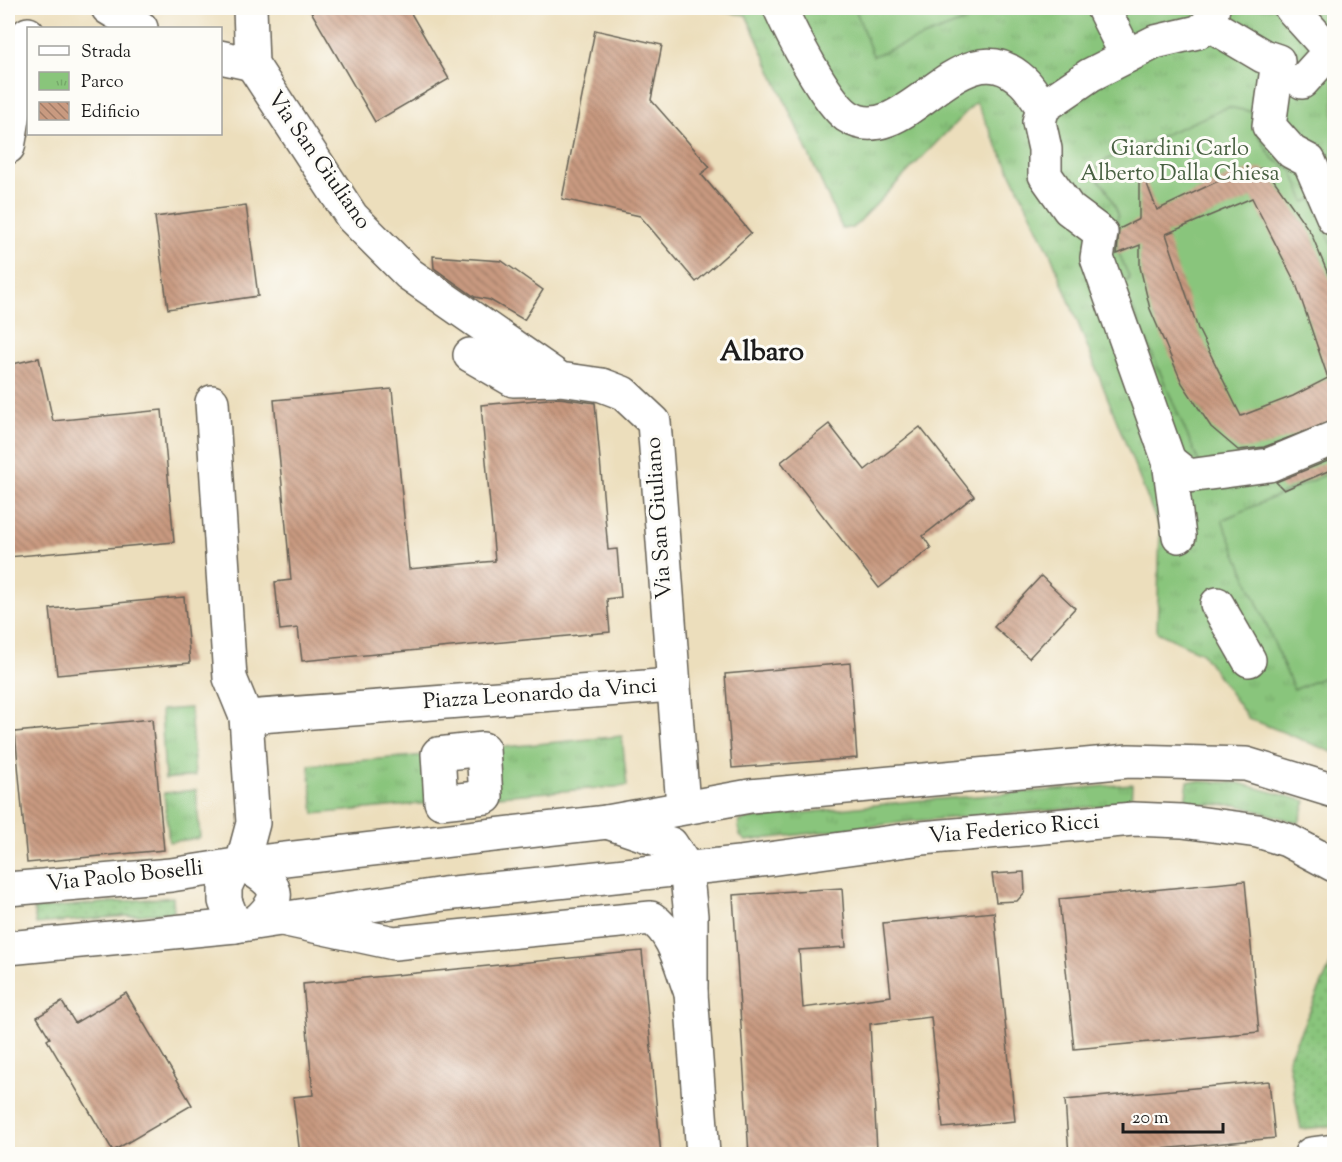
<svg xmlns="http://www.w3.org/2000/svg" width="1342" height="1162" font-family="'Sorts Mill Goudy',serif">
<defs>
<pattern id="grass-dots" width="8" height="8" patternUnits="userSpaceOnUse" patternTransform="scale(1.5)"><rect width="8" height="8" fill="#89c57b"/><path d="M2 2h.1M6 6h.1" fill="none" stroke="#76a96a" stroke-width="1.8" stroke-linecap="round"/></pattern>
<pattern id="park-tufts" width="24" height="20" patternUnits="userSpaceOnUse" patternTransform="scale(1.5)"><rect width="24" height="20" fill="#89c57b"/><path d="M3 7l-1-3M5 7V3M7 7l1-3M15 17l-1-3M17 17v-4M19 17l1-3" fill="none" stroke="#76a96a"/></pattern>
<pattern id="building-back-hatch" width="6" height="6" patternUnits="userSpaceOnUse" patternTransform="scale(1.5)"><rect width="6" height="6" fill="#c99a80"/><path d="M-1 5l2 2M0 0l6 6M5-1l2 2" fill="none" stroke="#a27d68"/></pattern>
</defs>
<rect width="100%" height="100%" fill="#fdfcf7"/>
<filter id="ink" filterUnits="userSpaceOnUse"><feTurbulence type="fractalNoise" baseFrequency=".0167" numOctaves="2"/><feDisplacementMap in="SourceGraphic" scale="12" xChannelSelector="R" yChannelSelector="G"/><feConvolveMatrix kernelMatrix="1 2 1 2 8 2 1 2 1" color-interpolation-filters="sRGB"/></filter>
<filter id="wash" filterUnits="userSpaceOnUse"><feTurbulence type="fractalNoise" baseFrequency=".008" numOctaves="4" result="noise"/><feDisplacementMap in="SourceGraphic" scale="24" xChannelSelector="R" yChannelSelector="G"/><feGaussianBlur stdDeviation="1.35" result="paint"/><feColorMatrix in="noise" values="0 0 0 0 0 0 0 0 0 0 0 0 0 0 0 0 0 1.4 0 .05"/><feComposite in="paint" operator="in"/></filter>
<g filter="url(#wash)">
<rect width="100%" height="100%" fill="#ecdebc"/>
<g fill="url(#grass-dots)" stroke="#52704c" stroke-width="1.5">
<path d="M173,897L174,912L36,924L34,909Z"/>
<path d="M1334,957V1126L1301,1129L1288,1059Z"/>
</g>
<g fill="url(#park-tufts)" stroke="#52704c" stroke-width="1.5">
<path d="M698,8H1334V753L1248,718L1202,653L1157,632L1160,530L1051,255L976,102L853,228H842L746,15Z"/>
<path d="M190,708L195,776L165,779L161,710Z"/>
<path d="M622,736L627,786L486,797L483,749Z"/>
<path d="M438,754L441,802L314,814L309,765Z"/>
<path d="M1188,781L1239,783L1306,801L1299,823L1237,805L1185,804Z"/>
<path d="M1132,784L1131,804L914,821L746,841L740,836L738,827L740,821L748,819L912,801Z"/>
<path d="M196,790L200,838L169,842L164,793Z"/>
</g>
<g fill="#89c57b" stroke="#52704c" stroke-width="1.5">
<path d="M855,8H999L873,56Z"/>
<path d="M1228,107L1253,112L1258,135L1273,159L1292,170L1305,202L1313,199L1334,250V422L1265,454L1201,467L1122,284L1130,279L1115,244L1118,213L1106,188L1092,173L1104,161Z"/>
<path d="M1334,471V673L1294,690L1222,520Z"/>
</g>
<g id="blocks">
<g fill="url(#building-back-hatch)" fill-rule="evenodd">
<path d="M309,8H408L449,79L375,122Z"/>
<path d="M595,30L662,45L651,100L710,167L701,174L751,233L696,282L640,216L562,199Z"/>
<path d="M1262,168L1271,176L1311,233L1335,291V420L1264,447L1238,450L1211,427L1182,383L1150,309L1140,267V245L1117,254L1119,229L1139,219V171H1142L1157,210L1233,174ZM1252,198L1296,284L1328,378L1293,396L1241,416L1198,329L1166,234Z"/>
<path d="M246,205L258,296L168,309L155,217Z"/>
<path d="M433,256L502,261L543,290L524,320L490,300L475,297L434,268Z"/>
<path d="M39,358L53,421L162,410L174,542L8,557V365Z"/>
<path d="M392,389L409,569L495,561L481,405L559,398L595,403L608,550L617,549L621,597L607,599L610,632L302,661L298,628L280,630L275,582L291,580L274,400Z"/>
<path d="M829,424L865,470L920,427L974,496L923,536L931,548L879,588L781,462Z"/>
<path d="M1335,458V468L1284,490L1276,482Z"/>
<path d="M1041,576L1075,608L1029,658L994,627Z"/>
<path d="M184,597L190,663L57,675L50,609Z"/>
<path d="M850,663L857,758L732,768L725,674Z"/>
<path d="M152,719L164,850L27,863L15,732Z"/>
<path d="M1024,872L1025,892L1017,901L996,902L992,874Z"/>
<path d="M1245,881L1259,1032L1074,1049L1059,899Z"/>
<path d="M842,888L846,947L799,950L803,1008L891,996L883,923L994,912L1015,1121L943,1128L931,1017L870,1024L877,1150L749,1155L733,895Z"/>
<path d="M642,951L661,1155H300L293,1097L313,1095L303,984Z"/>
<path d="M126,993L192,1105L113,1151L47,1040L50,1038L37,1017L62,1002L75,1023Z"/>
<path d="M1269,1081L1275,1138L1100,1155H1069L1065,1100Z"/>
</g>
</g>
</g>
<g filter="url(#ink)">
<use href="#blocks" fill-opacity="0" stroke="#656054" stroke-width="1.5"/>
<g fill="none" stroke-linecap="round" stroke-linejoin="round">
<g stroke="#656054" stroke-width="36">
<g id="minor">
<path d="M108,8L141,28"/>
<path d="M250,8L252,64L352,217L409,274L560,379L602,385L623,393L654,422L683,806"/>
<path d="M780,8C791,33 826,101 847,116C905,155 960,21 1023,81C1031,88 1036,99 1043,107L1039,122L1045,149V175L1069,209L1101,233L1097,258L1169,461L1179,536"/>
<path d="M1103,8L1127,56"/>
<path d="M1291,8L1330,51L1302,82"/>
<path d="M1209,24L1263,56L1278,61L1269,126L1292,152L1309,161L1334,219"/>
<path d="M220,57L252,64"/>
<path d="M1043,107L1090,75L1155,42L1198,32L1209,24L1213,8"/>
<path d="M8,147L28,34"/>
<path d="M470,355L513,380L560,379"/>
<path d="M212,402L230,678L246,717L253,823L242,864L231,874L225,887V901L235,926"/>
<path d="M1169,461L1188,476L1269,465L1334,438"/>
<path d="M1217,604L1249,660"/>
<path d="M246,717L672,685"/>
<path d="M483,749L486,797L441,802L438,754Z"/>
<path d="M607,822L671,844L686,867L691,916V993L703,1154"/>
<path d="M242,864C272,880 289,893 257,921"/>
<path d="M282,919L394,943L651,918C675,933 681,968 691,993"/>
<path d="M1311,1154L1334,1151"/>
</g>
</g>
<g stroke="#656054" stroke-width="36">
<g id="major">
<path d="M8,889L171,875L242,864L607,822L750,796L1129,761L1246,764L1334,791"/>
<path d="M8,948L235,926L444,894L739,863L922,838L1133,819L1182,821L1258,831L1287,840L1334,865"/>
</g>
</g>
<use href="#minor" stroke="#fff" stroke-width="33"/>
<use href="#major" stroke="#fff" stroke-width="33"/>
</g>
</g>
<g text-anchor="middle" dominant-baseline="central" stroke-width="6" stroke-linejoin="round" paint-order="stroke">
<g font-size="22" fill="#486042" stroke="#fdfcf7">
<text x="1180" y="150">Giardini Carlo<tspan x="1180" dy="25">Alberto Dalla Chiesa</tspan></text>
</g>
<g font-size="22" fill="#1c1c1c" stroke="#fdfcf7">
<text transform="translate(318 161) rotate(55)">Via San Giuliano</text>
<text transform="translate(660 518) rotate(-94)">Via San Giuliano</text>
<text transform="translate(540 695) rotate(-4)">Piazza Leonardo da Vinci</text>
<text transform="translate(1014 830) rotate(-5)">Via Federico Ricci</text>
<text transform="translate(125 877) rotate(-6)">Via Paolo Boselli</text>
</g>
<g font-size="28" font-weight="bold" fill="#1c1c1c" stroke="#fdfcf7">
<text x="762" y="353">Albaro</text>
</g>
</g>
<rect width="1342" height="1162" fill="none" stroke="#fdfcf7" stroke-width="30"/>
<rect x="27" y="27" width="195" height="108" fill="#fdfcf7" stroke="#a3a29f" stroke-width="1.5"/>
<rect x="39" y="46" width="30" height="9" fill="#ffffff" stroke="#a3a29f" stroke-width="1.5"/>
<text x="81" y="57" font-size="18" fill="#1c1c1c">Strada</text>
<rect x="39" y="72" width="30" height="18" fill="url(#park-tufts)" stroke="#a3a29f" stroke-width="1.5"/>
<text x="81" y="87" font-size="18" fill="#1c1c1c">Parco</text>
<rect x="39" y="102" width="30" height="18" fill="url(#building-back-hatch)" stroke="#a3a29f" stroke-width="1.5"/>
<text x="81" y="117" font-size="18" fill="#1c1c1c">Edificio</text>
<path d="M1123 1123v9h100v-9" fill="none" stroke="#1c1c1c" stroke-width="3"/>
<text x="1132" y="1123" font-size="18" fill="#1c1c1c" stroke="#fdfcf7" stroke-width="4.5" paint-order="stroke">20 m</text>
</svg>
